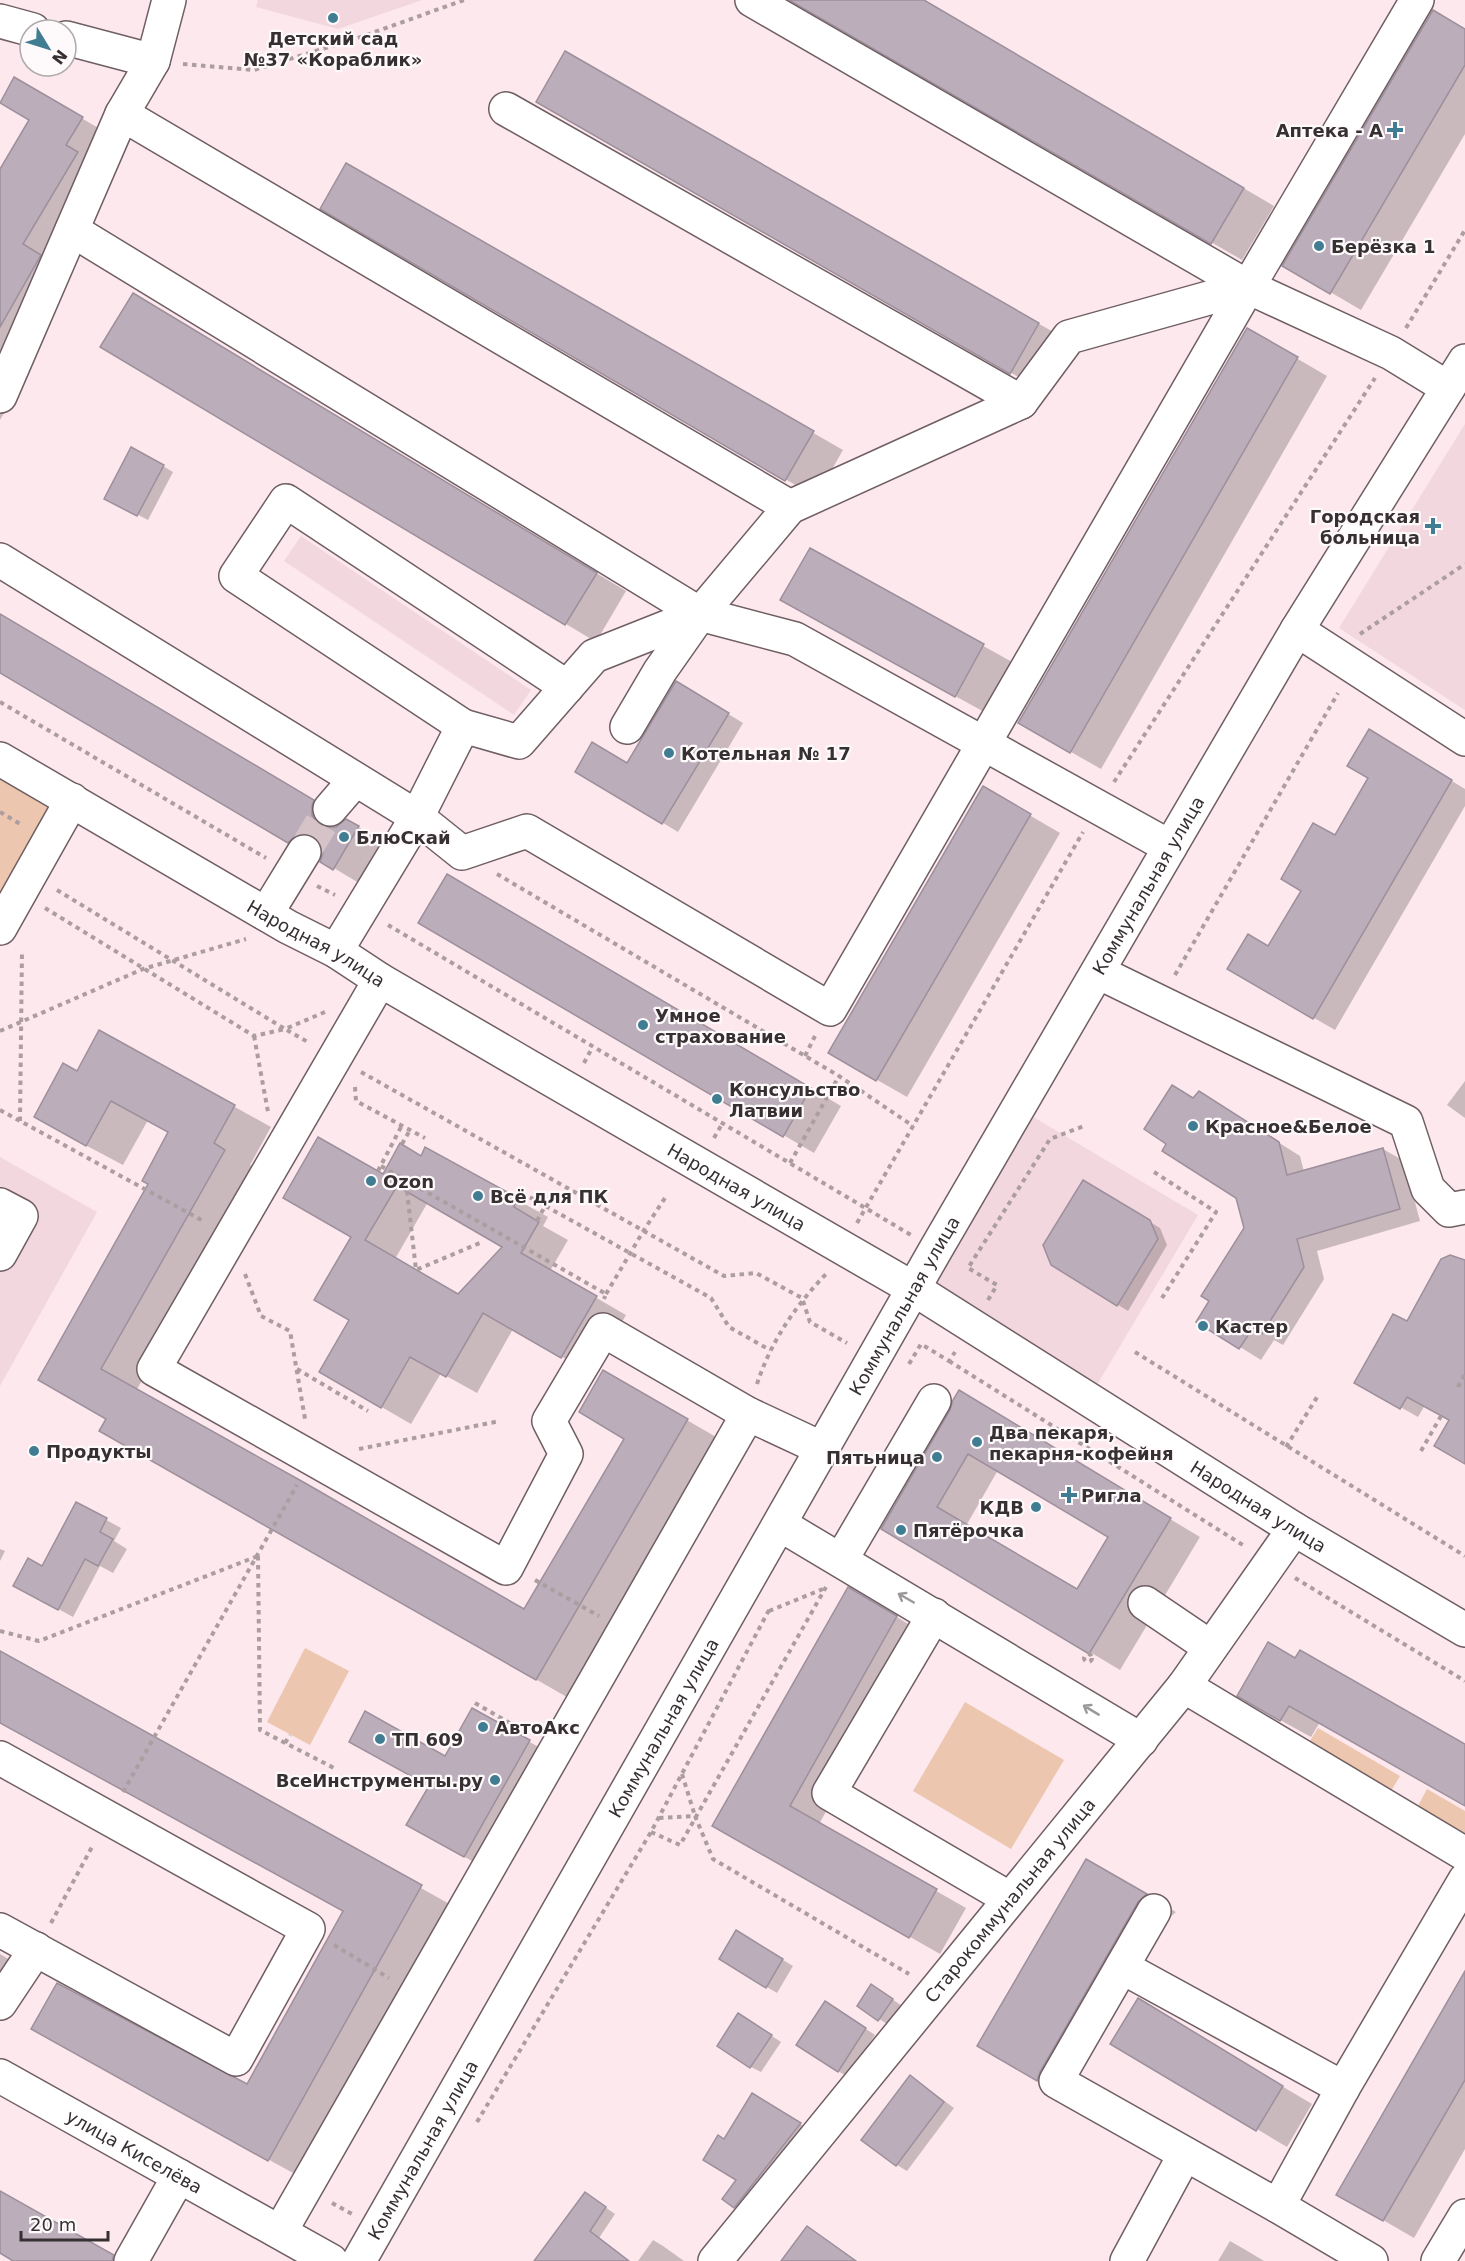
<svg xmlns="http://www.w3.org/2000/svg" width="1465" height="2261" font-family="'DejaVu Sans',sans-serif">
<rect width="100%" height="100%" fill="#fce8ed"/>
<g fill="#f2d7df">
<path d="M258,0H422L338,29L256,7Z"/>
<path d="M1465,424V710L1339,628Z"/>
<path d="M301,536L531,690L514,715L284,561Z"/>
<path d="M1025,1112L1198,1215L1094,1390L925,1287Z"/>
<path d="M0,1157L97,1212L0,1386Z"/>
</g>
<g fill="#edc6af">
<path d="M0,778L56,813L0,913Z"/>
<path d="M305,1648L349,1671L310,1745L267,1722Z"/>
<path d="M965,1702L1064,1760L1011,1849L913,1791Z"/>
<path d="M1318,1728L1400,1776L1391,1791L1308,1744Z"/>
<path d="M1427,1789L1465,1811V1833L1418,1806Z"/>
</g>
<g fill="#0003" fill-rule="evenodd">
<path d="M791,0H922L1274,206L1242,260Z"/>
<path d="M1465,31V134L1361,310L1284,265Z"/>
<path d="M566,53L1069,341L1041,390L538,101Z"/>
<path d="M15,79L112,136L27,373L0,420V172L31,119Z"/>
<path d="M347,165L843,450L816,497L322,208Z"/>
<path d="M163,312L626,591L596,642L102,346Z"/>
<path d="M1248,330L1327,376L1101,769L1020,723Z"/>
<path d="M163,466L173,472L148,520L117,504Z"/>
<path d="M810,550L1014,663L986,713L812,617Z"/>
<path d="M0,616L344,819L341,824L347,820L389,845L364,886L322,861L324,854L319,859L0,672ZM290,830L324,850V853L288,833Z"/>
<path d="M677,683L743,723L678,832L577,771L627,765Z"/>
<path d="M1390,743L1465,789V806L1335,1030L1229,969L1269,948Z"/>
<path d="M983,788L1060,833L907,1097L830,1053Z"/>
<path d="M448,876L841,1106L814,1153L420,922Z"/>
<path d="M100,1032L271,1127L250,1165L261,1172L136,1391L525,1611L626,1438L604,1372L723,1441L572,1700L101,1430L108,1419L40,1380L150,1184L169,1132L148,1120L123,1165L72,1138L78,1073Z"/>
<path d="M1465,1081V1118L1447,1105Z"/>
<path d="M1194,1100L1220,1105L1300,1156L1304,1172L1383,1149L1404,1161L1420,1221L1317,1251L1324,1279L1283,1345L1274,1340L1261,1360L1198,1321L1211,1301L1245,1228L1237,1197Z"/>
<path d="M426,1149L548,1217L543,1226L568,1240L550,1271L626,1315L592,1374L513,1329L477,1393L441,1373L411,1424L321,1372L351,1320L353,1236L383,1176L422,1157ZM428,1202L505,1247L458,1296L395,1259Z"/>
<path d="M1083,1182L1160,1228L1167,1245L1128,1311L1052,1264Z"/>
<path d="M1465,1263V1463L1450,1420L1425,1405L1418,1417L1356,1382L1407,1323Z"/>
<path d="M989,1410L1200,1537L1120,1670L883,1528ZM998,1470L1110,1536L1078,1591L966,1526Z"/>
<path d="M77,1504L121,1528L114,1541L127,1549L113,1573L100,1566L73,1617L29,1593Z"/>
<path d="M0,1549L5,1551L0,1561Z"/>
<path d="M879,1606L926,1635L819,1824L966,1908L940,1954L714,1825Z"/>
<path d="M0,1652L453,1906L302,2178L66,2048L247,2086L344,1911L0,1723Z"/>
<path d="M1296,1660L1465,1746V1805L1320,1722L1311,1737L1280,1720Z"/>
<path d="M473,1710L544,1750L479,1865L408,1825Z"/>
<path d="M1087,1861L1176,1912L1168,1919L1070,2089L1068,2097L980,2045Z"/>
<path d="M737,1932L793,1966L777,1993L721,1959Z"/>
<path d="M0,1954L27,1970L0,2018Z"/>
<path d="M1465,1974V2149L1414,2238L1338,2194Z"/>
<path d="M882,1992L902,2006L889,2025L879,2019Z"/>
<path d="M836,2009L875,2035L848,2077L838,2071Z"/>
<path d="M1168,2018L1312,2104L1287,2147L1112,2043Z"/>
<path d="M749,2021L781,2042L761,2072L751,2067Z"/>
<path d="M920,2083L954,2108L907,2171L897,2165Z"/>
<path d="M752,2095L810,2130L745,2212L735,2207L739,2179L724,2141Z"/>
<path d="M595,2200L615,2214L599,2238L629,2261H573Z"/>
<path d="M653,2240L663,2246L684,2261H638Z"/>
<path d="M1230,2241L1244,2249L1264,2261H1218Z"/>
</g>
<g fill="#bbadb9" stroke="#9d8f9b" stroke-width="1.5" fill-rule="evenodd">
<path d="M789,0H924L1244,188L1211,244Z"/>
<path d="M1433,10L1465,29V65L1330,294L1282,266Z"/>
<path d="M565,51L1039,323L1010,374L536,102Z"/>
<path d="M14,77L83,117L66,145L78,152L23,244L41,255L0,327V169L29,120L0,103Z"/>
<path d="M346,163L814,431L785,481L320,209Z"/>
<path d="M133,293L597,573L565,625L100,347Z"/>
<path d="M1247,328L1298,357L1070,753L1018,723Z"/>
<path d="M131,447L164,465L137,516L104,499Z"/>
<path d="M810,548L984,644L955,697L780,600Z"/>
<path d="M0,614L314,800L312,806V815L318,824L327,827H336L346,819L359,826L333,870L320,862L323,853L321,844L313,836L305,833L296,835L288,843L0,673Z"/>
<path d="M676,681L729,713L662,824L575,772L592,742L627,763Z"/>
<path d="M1369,729L1452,780L1313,1019L1227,969L1248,934L1268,946L1301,891L1281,879L1313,823L1335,835L1368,778L1347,766Z"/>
<path d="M983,786L1031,814L876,1081L828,1053Z"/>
<path d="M447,874L811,1088L783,1137L418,923Z"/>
<path d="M99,1030L235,1105L214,1143L225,1150L101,1369L305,1483L524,1609L624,1439L579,1412L603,1370L688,1419L536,1680L99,1431L106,1419L38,1380L148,1184L142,1181L168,1132L111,1101L86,1146L34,1117L63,1063L77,1071Z"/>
<path d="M1172,1085L1193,1098L1199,1091L1279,1142L1287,1175L1383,1148L1400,1209L1297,1239L1304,1267L1262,1334L1253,1328L1239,1349L1196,1322L1209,1301L1201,1296L1244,1228L1236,1198L1162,1151L1166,1144L1144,1129Z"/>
<path d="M318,1137L383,1174L400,1143L421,1156L425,1147L518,1198L514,1207L539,1222L521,1253L597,1296L561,1358L483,1313L446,1377L410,1357L381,1408L319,1372L349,1320L314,1300L351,1237L283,1198ZM397,1186L502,1247L458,1294L365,1240Z"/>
<path d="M1083,1180L1150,1220L1158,1239L1117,1306L1051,1265L1043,1245Z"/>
<path d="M1450,1255L1465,1260V1464L1434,1446L1449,1420L1407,1397L1400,1409L1354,1383L1393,1314L1407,1321L1441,1259Z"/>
<path d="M959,1390L1171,1518L1089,1654L881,1529L950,1410L953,1400ZM968,1454L1108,1537L1077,1589L937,1507Z"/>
<path d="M76,1502L107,1518L100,1532L113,1539L98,1566L85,1559L58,1610L13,1586L28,1558L42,1566Z"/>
<path d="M848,1587L897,1616L790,1806L937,1889L909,1938L712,1826Z"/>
<path d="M1268,1642L1295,1658L1300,1650L1465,1744V1806L1289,1706L1280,1721L1237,1696Z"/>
<path d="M0,1651L422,1885L268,2161L31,2029L57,1983L247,2084L343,1911L0,1723Z"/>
<path d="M472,1708L530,1740L464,1857L406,1825L429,1786L349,1742L365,1711L445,1756Z"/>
<path d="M1086,1859L1147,1894L1138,1902L1040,2072L1037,2081L977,2046Z"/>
<path d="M736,1930L783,1959L766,1988L719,1959Z"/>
<path d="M1465,1971V2080L1383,2221L1336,2195Z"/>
<path d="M871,1984L893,1999L878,2021L857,2006Z"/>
<path d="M1138,1998L1283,2086L1256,2131L1110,2044Z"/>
<path d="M825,2001L866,2028L838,2072L796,2045Z"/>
<path d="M738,2013L772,2035L750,2068L717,2046Z"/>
<path d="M910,2075L944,2102L896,2166L861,2140Z"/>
<path d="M752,2093L801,2123L734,2208L722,2199L736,2180L703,2160L718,2135L724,2139Z"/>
<path d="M0,2191L114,2255L112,2261H13L0,2253Z"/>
<path d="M585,2192L606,2207L590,2231L629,2261H534Z"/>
<path d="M807,2226L856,2261H781Z"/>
</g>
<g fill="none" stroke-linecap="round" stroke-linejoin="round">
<path stroke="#d5c3c8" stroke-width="33" stroke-dasharray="33 16" stroke-linecap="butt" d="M304,852L330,809"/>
<g stroke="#6f5e63" stroke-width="36">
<g id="minor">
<path d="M752,0L1248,287"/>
<path d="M1417,0L1248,287L1391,353L1448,388"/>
<path d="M0,21L33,30"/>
<path d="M66,38L153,61"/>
<path d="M506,109L1021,402"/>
<path d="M122,114L790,507"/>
<path d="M72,230L700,614L660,671L627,727"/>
<path d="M1248,287L830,1009L527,831L462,853L417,817L463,726L519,742L594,656L700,614L790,507L1021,402L1069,337Z"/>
<path d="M0,396L122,114L153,61L169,0"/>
<path d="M0,560L417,817L336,951"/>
<path d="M700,614L795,639L1170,847"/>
<path d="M1297,630L1465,739"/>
<path d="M463,726L236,576L286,501L567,687"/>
<path id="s1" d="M0,759L288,927L336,951L380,980L533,1069L914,1289L1294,1529L1465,1630"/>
<path d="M330,809L355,780"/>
<path d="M266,914L304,852"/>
<path d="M0,928L72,800"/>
<path d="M1098,972L1406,1122L1428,1189L1449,1210L1465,1207"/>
<path d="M380,980L154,1369L506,1568L566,1454L549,1421L603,1330L748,1414L823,1449"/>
<path d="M0,1205L21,1216L0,1254"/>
<path d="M781,1525L1141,1740"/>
<path d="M841,1560L934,1401"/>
<path d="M1145,1603L1210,1647"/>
<path d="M934,1615L829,1793L1010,1899"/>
<path d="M1184,1686L1465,1854"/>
<path d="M0,1758L308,1929L236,2059L0,1930"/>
<path d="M1154,1911L1056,2081L1278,2206"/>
<path d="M1122,1967L1343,2088"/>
<path d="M0,2003L36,1949"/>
<path id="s2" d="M0,2076L331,2261"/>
<path d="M280,2232L748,1414"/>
<path d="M131,2261L179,2176"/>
<path id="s3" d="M715,2261L1184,1686L1294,1529"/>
<path d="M1127,2261L1185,2154"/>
<path d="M1371,2261L1278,2206L1343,2088L1465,1880"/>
<path d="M1438,2261L1465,2216"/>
</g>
</g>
<g stroke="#6f5e63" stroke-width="36">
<g id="major">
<path id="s4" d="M359,2261L936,1249L1170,847L1297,630L1465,361"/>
</g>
</g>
<g stroke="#ac9da1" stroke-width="4" stroke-dasharray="4.5 4.5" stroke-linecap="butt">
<path d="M183,64L254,70L361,37L464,0"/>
<path d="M1406,328L1465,230"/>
<path d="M1360,634L1465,564"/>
<path d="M0,702L266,858"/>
<path d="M1114,782L1375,378"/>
<path d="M0,812L22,825"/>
<path d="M497,874L839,1076L913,1126"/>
<path d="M317,886L335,895"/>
<path d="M57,890L285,1029L325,1012"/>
<path d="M45,908L254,1036L285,1029L308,1042"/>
<path d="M388,925L911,1235"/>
<path d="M1175,975L1338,693"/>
<path d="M0,1031L143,969L246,939"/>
<path d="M254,1036L268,1112"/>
<path d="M805,1056L815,1036"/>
<path d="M584,1063L592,1048"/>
<path d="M361,1072L724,1276L756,1273L802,1298L810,1322L847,1343"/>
<path d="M355,1087L356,1101L425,1138"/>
<path d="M0,1110L205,1222"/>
<path d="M20,1121L22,950"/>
<path d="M714,1138L722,1124"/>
<path d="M402,1144L410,1130"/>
<path d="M790,1163L839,1076"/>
<path d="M381,1166L606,1294L604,1299"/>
<path d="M378,1171L402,1125"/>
<path d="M1154,1172L1216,1212L1162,1298"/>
<path d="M407,1191L416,1270L482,1242"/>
<path d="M522,1193L711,1298L729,1327L770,1350"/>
<path d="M537,1221L545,1206"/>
<path d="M857,1223L1083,832"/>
<path d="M245,1274L261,1316L290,1331L305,1419"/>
<path d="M606,1294L644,1230L665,1198"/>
<path d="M988,1300L997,1285L968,1268L1050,1139L1084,1126"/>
<path d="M1135,1352L1465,1556"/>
<path d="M949,1361L1246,1547"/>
<path d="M909,1364L921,1344L949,1361L955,1352"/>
<path d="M297,1369L368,1411"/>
<path d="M757,1384C771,1341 796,1305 827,1273"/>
<path d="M1458,1387L1465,1374"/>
<path d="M1286,1447L1319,1394"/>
<path d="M359,1449L500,1421"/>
<path d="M1421,1451L1441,1416"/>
<path d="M258,1556L260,1730L334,1768"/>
<path d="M1295,1578L1465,1681"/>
<path d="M535,1580L599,1616"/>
<path d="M769,1611L823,1589"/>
<path d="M0,1631L39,1641L258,1556"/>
<circle cx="1088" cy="1658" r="4"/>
<path d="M475,1703L529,1734"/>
<path d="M285,1743L290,1735"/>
<path d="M682,1774L695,1816"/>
<path d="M123,1792L297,1485"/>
<path d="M659,1818L695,1816L713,1859L909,1974"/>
<path d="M651,1832L680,1845L826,1587"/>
<path d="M51,1923L93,1845"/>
<path d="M334,1945L389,1978"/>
<path d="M477,2122L651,1832L769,1610"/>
<path d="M332,2203L352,2214"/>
</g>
<use href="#minor" stroke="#fff" stroke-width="33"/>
<use href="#major" stroke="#fff" stroke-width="33"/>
</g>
<defs><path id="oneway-shaft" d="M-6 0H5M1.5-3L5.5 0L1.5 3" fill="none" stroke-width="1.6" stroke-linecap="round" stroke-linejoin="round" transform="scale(1.5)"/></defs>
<g stroke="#9b9898">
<use href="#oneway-shaft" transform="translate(906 1598) rotate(-150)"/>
<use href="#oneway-shaft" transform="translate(1091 1710) rotate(-149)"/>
</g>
<g fill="#407d93" stroke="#fefafb" stroke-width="2">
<circle cx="333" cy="18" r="6"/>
<path d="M1392 121h6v6h6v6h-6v6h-6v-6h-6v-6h6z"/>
<circle cx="1319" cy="246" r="6"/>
<path d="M1430 517h6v6h6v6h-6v6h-6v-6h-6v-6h6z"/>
<circle cx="669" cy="753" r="6"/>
<circle cx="344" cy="837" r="6"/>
<circle cx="643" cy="1025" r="6"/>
<circle cx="717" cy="1099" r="6"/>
<circle cx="1193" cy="1126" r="6"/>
<circle cx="371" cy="1181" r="6"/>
<circle cx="478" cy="1196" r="6"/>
<circle cx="1203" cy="1326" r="6"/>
<circle cx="977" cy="1442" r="6"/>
<circle cx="34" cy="1451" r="6"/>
<circle cx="937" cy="1457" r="6"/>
<path d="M1066 1486h6v6h6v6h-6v6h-6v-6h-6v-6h6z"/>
<circle cx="1036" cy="1507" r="6"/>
<circle cx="901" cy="1530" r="6"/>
<circle cx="483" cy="1727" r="6"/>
<circle cx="380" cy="1739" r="6"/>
<circle cx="495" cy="1780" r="6"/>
</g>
<g text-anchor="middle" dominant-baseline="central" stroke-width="4.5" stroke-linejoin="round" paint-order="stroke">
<g font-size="18" font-weight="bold" fill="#373032" stroke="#fefafb" text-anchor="start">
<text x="333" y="38" text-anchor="middle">Детский сад<tspan x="333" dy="21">№37 «Кораблик»</tspan></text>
<text x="1383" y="130" text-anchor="end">Аптека - А</text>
<text x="1331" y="246">Берёзка 1</text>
<text x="1420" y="516" text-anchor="end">Городская<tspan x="1420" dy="21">больница</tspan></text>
<text x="681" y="753">Котельная № 17</text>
<text x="356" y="837">БлюСкай</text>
<text x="655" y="1015">Умное<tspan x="655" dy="21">страхование</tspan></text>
<text x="729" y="1089">Консульство<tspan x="729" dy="21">Латвии</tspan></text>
<text x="1205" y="1126">Красное&amp;Белое</text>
<text x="383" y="1181">Ozon</text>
<text x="490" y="1196">Всё для ПК</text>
<text x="1215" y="1326">Кастер</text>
<text x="989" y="1432">Два пекаря,<tspan x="989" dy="21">пекарня-кофейня</tspan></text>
<text x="46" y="1451">Продукты</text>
<text x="925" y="1457" text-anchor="end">Пятьница</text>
<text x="1081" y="1495">Ригла</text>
<text x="1024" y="1507" text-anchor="end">КДВ</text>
<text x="913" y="1530">Пятёрочка</text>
<text x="495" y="1727">АвтоАкс</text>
<text x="392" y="1739">ТП 609</text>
<text x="483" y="1780" text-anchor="end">ВсеИнструменты.ру</text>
</g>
<g font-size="18" fill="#373032" stroke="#fefafb">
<text stroke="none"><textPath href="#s4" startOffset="1586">Коммунальная улица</textPath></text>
<text stroke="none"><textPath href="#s1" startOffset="366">Народная улица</textPath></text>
<text stroke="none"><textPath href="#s1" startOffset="852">Народная улица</textPath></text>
<text stroke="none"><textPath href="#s4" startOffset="1100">Коммунальная улица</textPath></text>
<text stroke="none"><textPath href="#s1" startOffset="1464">Народная улица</textPath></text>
<text stroke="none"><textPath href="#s4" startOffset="614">Коммунальная улица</textPath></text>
<text stroke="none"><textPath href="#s3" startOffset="466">Старокоммунальная улица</textPath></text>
<text stroke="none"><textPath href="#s4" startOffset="128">Коммунальная улица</textPath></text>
<text stroke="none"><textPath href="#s2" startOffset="154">улица Киселёва</textPath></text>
</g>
</g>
<g transform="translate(48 48) rotate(128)"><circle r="28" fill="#fefafb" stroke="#aea9ab" stroke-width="1.5"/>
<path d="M0-4.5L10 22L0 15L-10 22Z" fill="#407d93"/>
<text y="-9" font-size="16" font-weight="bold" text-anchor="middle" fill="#373032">N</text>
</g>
<path d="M21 2231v9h87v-9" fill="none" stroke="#373032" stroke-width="3"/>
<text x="30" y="2231" font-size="18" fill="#373032" stroke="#fefafb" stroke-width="4.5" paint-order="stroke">20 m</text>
</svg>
